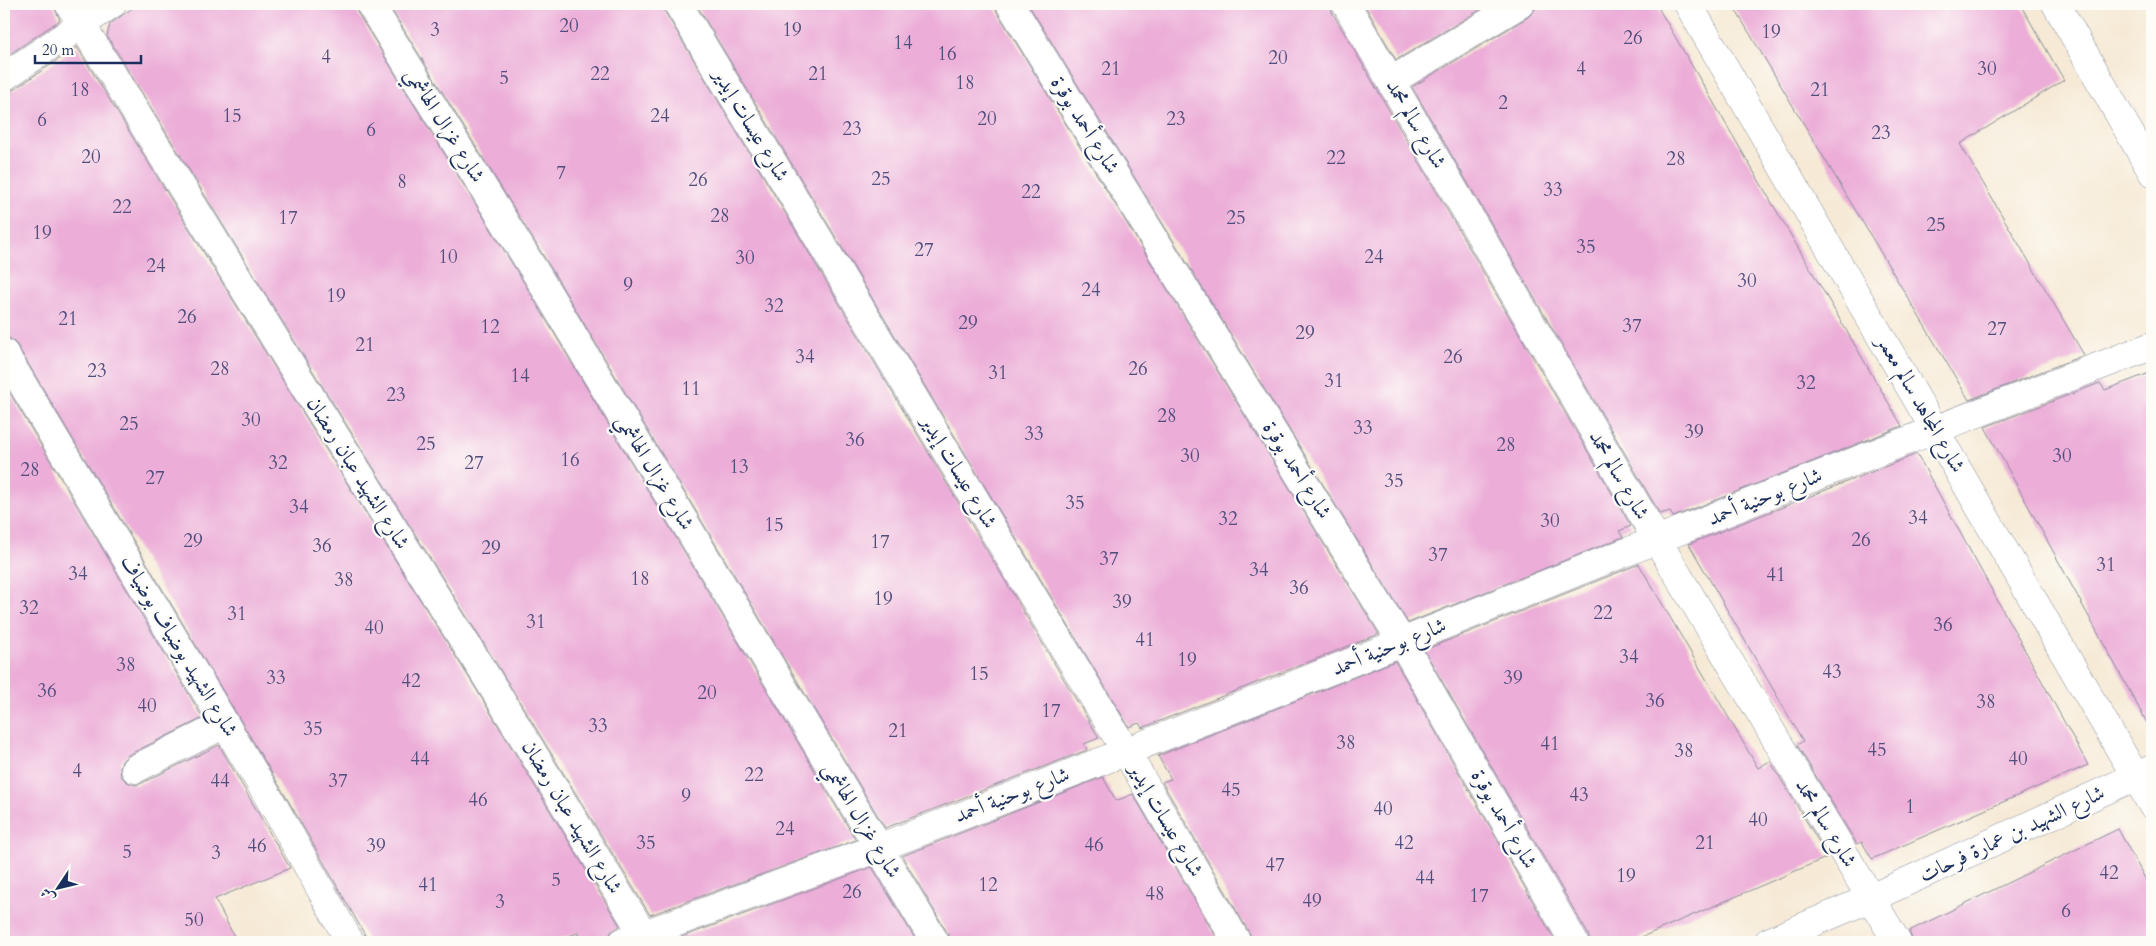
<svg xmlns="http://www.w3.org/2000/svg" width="2156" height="946" font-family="Cardo,Amiri,serif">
<rect width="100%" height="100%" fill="#fdfcf7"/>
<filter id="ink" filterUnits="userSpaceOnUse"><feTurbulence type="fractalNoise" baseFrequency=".02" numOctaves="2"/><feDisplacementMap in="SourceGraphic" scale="10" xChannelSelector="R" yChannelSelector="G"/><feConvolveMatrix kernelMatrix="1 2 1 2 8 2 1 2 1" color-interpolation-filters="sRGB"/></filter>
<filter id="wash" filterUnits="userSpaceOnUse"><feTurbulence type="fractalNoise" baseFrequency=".0096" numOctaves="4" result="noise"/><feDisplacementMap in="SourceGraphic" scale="20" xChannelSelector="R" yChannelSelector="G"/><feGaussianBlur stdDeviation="1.12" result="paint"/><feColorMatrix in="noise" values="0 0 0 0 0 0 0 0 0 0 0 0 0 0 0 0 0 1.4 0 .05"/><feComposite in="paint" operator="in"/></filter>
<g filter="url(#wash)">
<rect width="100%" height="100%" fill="#f6ead6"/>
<g id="blocks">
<g fill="#ecadd8">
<path d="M4,4H53L60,20L4,58Z"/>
<path d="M138,4H354L357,12L526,286L856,840L650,915L499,668L314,373L107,36L110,24Z"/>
<path d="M388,4H662L665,12L1099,738L1084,744L1087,750L885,828L552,270Z"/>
<path d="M696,4H994L997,12L1379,634L1142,728L1139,723L1129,727Z"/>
<path d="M1028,4H1330L1332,12L1631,526L1619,531L1623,537L1408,623Z"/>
<path d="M1364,4H1490L1396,60Z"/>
<path d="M1536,4H1656L1902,426L1673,517L1670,511L1660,514L1412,87L1528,17L1534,11Z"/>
<path d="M1732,4H2020L2064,80L1960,144L2084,355L1969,400Z"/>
<path d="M77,47L288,389L473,684L620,926L611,932L608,942H580L578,933L551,942H369L289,802L17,345L11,339L4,337V92L13,90Z"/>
<path d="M2152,372V732L1985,427L2100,383L2105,390Z"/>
<path d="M4,383L203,718L128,755L122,761L120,768L121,776L127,782L135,785L142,783L219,745L290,868L215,899L237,942H4Z"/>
<path d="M1917,454L2088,765L1872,859L1862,842L1857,844L1797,745L1803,741L1689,544Z"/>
<path d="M1639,564L1758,768L1770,761L1828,857L1630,942H1590L1588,934L1424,650Z"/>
<path d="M1395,661L1556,942H1253L1250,934L1162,782L1171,779L1158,756Z"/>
<path d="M1103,777L1116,801L1133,794L1219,942H951L948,934L902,856Z"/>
<path d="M2118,829L2152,891V942H1913L1909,931Z"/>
<path d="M872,867L917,942H668L788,898Z"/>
</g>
</g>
</g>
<g filter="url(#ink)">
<use href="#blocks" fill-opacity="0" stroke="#888c9a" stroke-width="1"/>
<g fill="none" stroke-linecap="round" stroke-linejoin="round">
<g stroke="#888c9a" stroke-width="29">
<g id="minor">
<path d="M69,4L301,381L486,676L648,942"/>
<path d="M370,4L539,278L935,942"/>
<path d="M678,4L1125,750L1237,942"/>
<path d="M1010,4L1402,642L1574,942"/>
<path d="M1688,4L2152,805"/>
<path d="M2056,4L2152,172"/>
<path d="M4,77L112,4"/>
<path d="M1391,81L1520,4"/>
<path d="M4,353L276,810L350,942"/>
<path d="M135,769L225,724"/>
<path d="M623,942C708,911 793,880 878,848C1305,685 1725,508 2152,346"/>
<path d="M1768,942L1871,898L2152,769"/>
</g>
</g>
<g stroke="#888c9a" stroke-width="29">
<path id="tertiary" d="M1346,4L1657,540L1897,942"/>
</g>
<use href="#minor" stroke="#fff" stroke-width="28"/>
<use href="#tertiary" stroke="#fff" stroke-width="28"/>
</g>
</g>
<g text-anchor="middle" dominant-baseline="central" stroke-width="4.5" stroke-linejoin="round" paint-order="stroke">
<g font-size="19" fill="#4f4e7c">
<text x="569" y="26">20</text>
<text x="435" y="30">3</text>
<text x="792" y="30">19</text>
<text x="1771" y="32">19</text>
<text x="1633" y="38">26</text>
<text x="903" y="43">14</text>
<text x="947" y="54">16</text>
<text x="326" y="57">4</text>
<text x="1278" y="58">20</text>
<text x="1111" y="69">21</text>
<text x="1581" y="69">4</text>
<text x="1987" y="69">30</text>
<text x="600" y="74">22</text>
<text x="818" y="74">21</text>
<text x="504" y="78">5</text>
<text x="965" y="83">18</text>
<text x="80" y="90">18</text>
<text x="1820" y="90">21</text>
<text x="1503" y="103">2</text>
<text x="232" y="116">15</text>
<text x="660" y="116">24</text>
<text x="987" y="119">20</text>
<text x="1176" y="119">23</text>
<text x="42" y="120">6</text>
<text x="852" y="129">23</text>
<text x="371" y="130">6</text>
<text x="1881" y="133">23</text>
<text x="91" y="157">20</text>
<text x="1336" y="158">22</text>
<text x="1676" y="159">28</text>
<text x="561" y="173">7</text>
<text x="881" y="179">25</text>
<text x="698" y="180">26</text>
<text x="402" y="182">8</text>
<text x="1553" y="190">33</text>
<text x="1031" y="192">22</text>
<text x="122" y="207">22</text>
<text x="720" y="216">28</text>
<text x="288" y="218">17</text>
<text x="1236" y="218">25</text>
<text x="1936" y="225">25</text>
<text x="42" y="233">19</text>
<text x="1586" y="247">35</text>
<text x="924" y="250">27</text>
<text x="448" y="257">10</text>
<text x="1374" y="257">24</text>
<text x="745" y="258">30</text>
<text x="156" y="266">24</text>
<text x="1747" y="281">30</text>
<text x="628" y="285">9</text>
<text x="1091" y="290">24</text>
<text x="336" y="296">19</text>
<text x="774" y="306">32</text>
<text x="187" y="317">26</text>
<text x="68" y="319">21</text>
<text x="968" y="323">29</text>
<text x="1632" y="326">37</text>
<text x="490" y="327">12</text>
<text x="1997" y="329">27</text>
<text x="1305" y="333">29</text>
<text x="365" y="345">21</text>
<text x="805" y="357">34</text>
<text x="1453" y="357">26</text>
<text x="220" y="369">28</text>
<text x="1138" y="369">26</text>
<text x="97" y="371">23</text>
<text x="998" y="373">31</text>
<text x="520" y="376">14</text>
<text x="1334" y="381">31</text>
<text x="1806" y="383">32</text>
<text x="691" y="389">11</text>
<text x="396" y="395">23</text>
<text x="1167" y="416">28</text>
<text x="251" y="420">30</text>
<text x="129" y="424">25</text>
<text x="1363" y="428">33</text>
<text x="1694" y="432">39</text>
<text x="1034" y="434">33</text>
<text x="855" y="440">36</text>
<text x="426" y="444">25</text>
<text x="1506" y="445">28</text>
<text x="1190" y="456">30</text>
<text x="2062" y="456">30</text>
<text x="570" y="460">16</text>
<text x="278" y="463">32</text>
<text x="474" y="463">27</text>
<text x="739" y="467">13</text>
<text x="30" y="470">28</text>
<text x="155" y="478">27</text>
<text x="1394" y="481">35</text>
<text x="1075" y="503">35</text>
<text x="299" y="507">34</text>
<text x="1918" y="518">34</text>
<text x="1228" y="519">32</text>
<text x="1550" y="521">30</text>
<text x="774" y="525">15</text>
<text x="1861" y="540">26</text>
<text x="193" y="541">29</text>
<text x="880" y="542">17</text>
<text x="322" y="546">36</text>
<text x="491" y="548">29</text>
<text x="1438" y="555">37</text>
<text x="1109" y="559">37</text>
<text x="2106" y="565">31</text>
<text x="1259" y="570">34</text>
<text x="78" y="574">34</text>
<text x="1776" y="575">41</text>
<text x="640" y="579">18</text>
<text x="344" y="580">38</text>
<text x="1299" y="588">36</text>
<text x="883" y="599">19</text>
<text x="1122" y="602">39</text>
<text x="29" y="608">32</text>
<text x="1603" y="613">22</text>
<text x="237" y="614">31</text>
<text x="536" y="622">31</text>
<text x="1943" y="625">36</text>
<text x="374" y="628">40</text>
<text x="1145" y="640">41</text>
<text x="1629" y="657">34</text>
<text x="1187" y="660">19</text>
<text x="126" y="665">38</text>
<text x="1832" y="672">43</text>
<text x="979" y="674">15</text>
<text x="276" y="678">33</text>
<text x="1513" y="678">39</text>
<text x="411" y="681">42</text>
<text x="47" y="691">36</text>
<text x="707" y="693">20</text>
<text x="1655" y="701">36</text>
<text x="1986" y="702">38</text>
<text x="147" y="706">40</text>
<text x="1051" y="711">17</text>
<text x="598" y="726">33</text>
<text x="313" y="729">35</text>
<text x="898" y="731">21</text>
<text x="1346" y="743">38</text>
<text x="1550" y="744">41</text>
<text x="1877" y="750">45</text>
<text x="1684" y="751">38</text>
<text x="420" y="759">44</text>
<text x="2018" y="759">40</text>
<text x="77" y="771">4</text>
<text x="754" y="775">22</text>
<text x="220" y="781">44</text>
<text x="338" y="781">37</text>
<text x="1231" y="790">45</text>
<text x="1579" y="795">43</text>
<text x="686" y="796">9</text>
<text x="478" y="800">46</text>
<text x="1910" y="807">1</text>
<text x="1383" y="809">40</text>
<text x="1758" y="820">40</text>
<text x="785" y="829">24</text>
<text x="646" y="843">35</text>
<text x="1404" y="843">42</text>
<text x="1705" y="843">21</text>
<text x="1094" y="845">46</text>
<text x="257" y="846">46</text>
<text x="376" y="846">39</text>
<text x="127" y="852">5</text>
<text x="216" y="853">3</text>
<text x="1275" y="865">47</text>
<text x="2109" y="873">42</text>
<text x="1626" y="876">19</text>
<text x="1425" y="878">44</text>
<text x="556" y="880">5</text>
<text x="428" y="885">41</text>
<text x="988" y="885">12</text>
<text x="852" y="892">26</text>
<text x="1155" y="894">48</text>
<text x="1479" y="896">17</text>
<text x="1312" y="901">49</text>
<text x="500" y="902">3</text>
<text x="2066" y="911">6</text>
<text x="194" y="920">50</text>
</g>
<g font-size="21" fill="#1b2f5e" stroke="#fdfcf7">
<text transform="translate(1416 124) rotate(60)">شارع سالم محمد</text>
<text transform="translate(445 125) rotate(58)">شارع غزال الهاشمي</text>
<text transform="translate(751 125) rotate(59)">شارع عيسات إيدير</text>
<text transform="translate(1085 125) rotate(58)">شارع أحمد بوقرة</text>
<text transform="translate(1921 404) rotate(60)">شارع المجاهد سالم معمر</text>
<text transform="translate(1297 470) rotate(58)">شارع أحمد بوقرة</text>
<text transform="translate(655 472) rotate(59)">شارع غزال الهاشمي</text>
<text transform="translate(959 472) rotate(59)">شارع عيسات إيدير</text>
<text transform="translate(358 473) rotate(58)">شارع الشهيد عبان رمضان</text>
<text transform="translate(1619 475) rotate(60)">شارع سالم محمد</text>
<text transform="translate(1765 497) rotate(-22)">شارع بوحنية أحمد</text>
<text transform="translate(179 646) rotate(59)">شارع الشهيد بوضياف بوضياف</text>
<text transform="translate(1389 647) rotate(-22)">شارع بوحنية أحمد</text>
<text transform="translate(1012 795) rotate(-21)">شارع بوحنية أحمد</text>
<text transform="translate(572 817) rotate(59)">شارع الشهيد عبان رمضان</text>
<text transform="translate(1504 819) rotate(60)">شارع أحمد بوقرة</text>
<text transform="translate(862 820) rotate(59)">شارع غزال الهاشمي</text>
<text transform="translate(1166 820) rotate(60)">شارع عيسات إيدير</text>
<text transform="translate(1826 823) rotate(59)">شارع سالم محمد</text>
<text transform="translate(2012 834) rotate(-25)">شارع الشهيد بن عمارة فرحات</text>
</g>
</g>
<rect width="2156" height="946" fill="none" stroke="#fdfcf7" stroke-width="20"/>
<g transform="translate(58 888) rotate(235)" stroke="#fdfcf7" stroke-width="4" paint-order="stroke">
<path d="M0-4L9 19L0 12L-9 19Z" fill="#1b2f5e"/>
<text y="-8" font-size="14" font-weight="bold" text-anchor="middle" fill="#1b2f5e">ش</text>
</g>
<path d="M35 55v8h106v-8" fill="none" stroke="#1b2f5e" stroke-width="2.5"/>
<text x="42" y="55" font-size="15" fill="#1b2f5e" stroke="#fdfcf7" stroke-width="4" paint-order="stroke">20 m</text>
</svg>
